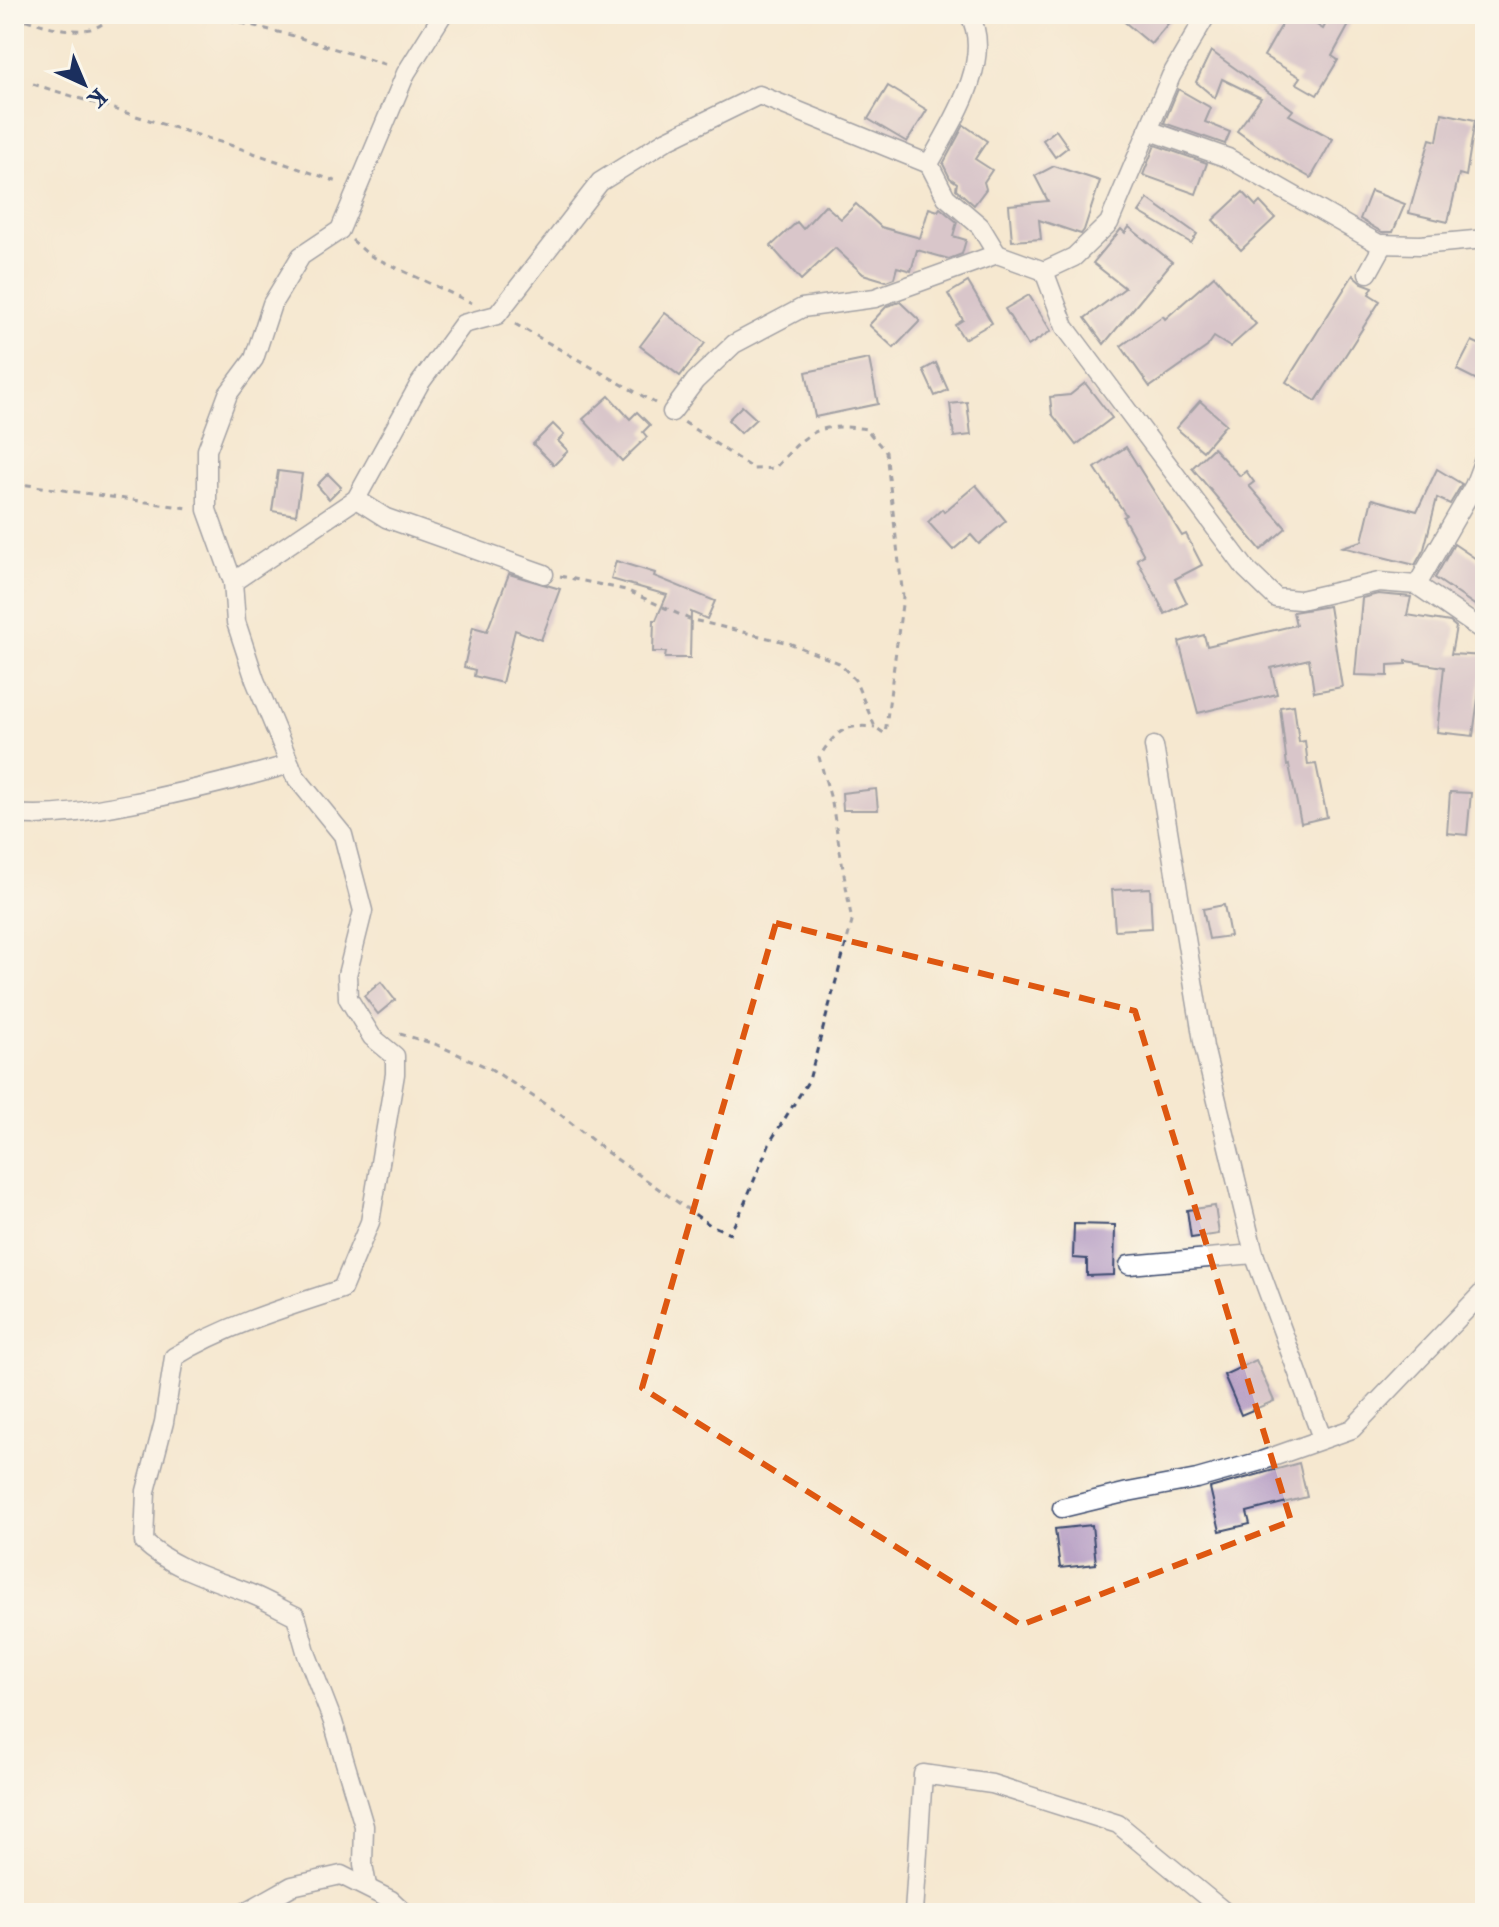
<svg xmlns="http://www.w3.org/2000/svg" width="1499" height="1927" font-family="'IM FELL Double Pica',serif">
<rect width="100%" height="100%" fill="#fbf7ec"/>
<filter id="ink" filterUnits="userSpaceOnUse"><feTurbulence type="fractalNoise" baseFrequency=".0125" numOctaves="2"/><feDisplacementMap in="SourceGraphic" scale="16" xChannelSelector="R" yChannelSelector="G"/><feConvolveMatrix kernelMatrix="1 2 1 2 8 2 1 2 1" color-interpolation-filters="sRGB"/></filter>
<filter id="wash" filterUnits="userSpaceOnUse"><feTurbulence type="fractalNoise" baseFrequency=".006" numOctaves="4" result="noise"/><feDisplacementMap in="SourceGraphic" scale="32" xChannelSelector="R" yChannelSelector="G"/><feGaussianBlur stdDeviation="1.8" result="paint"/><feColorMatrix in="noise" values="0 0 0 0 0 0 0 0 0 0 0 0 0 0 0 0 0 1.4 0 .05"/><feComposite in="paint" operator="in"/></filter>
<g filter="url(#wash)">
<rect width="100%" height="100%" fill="#f5e8d0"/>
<g id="blocks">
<g fill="#b69ec4">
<path d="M1115,14H1176L1151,44Z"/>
<path d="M1288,14H1300L1323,29L1331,14H1355L1332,56L1338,60L1317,95L1296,83L1300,77L1264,56Z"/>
<path d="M1211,51L1293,110L1289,115L1333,139L1311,178L1272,156L1237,131L1261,98L1222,79L1215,98L1196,82Z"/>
<path d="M888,86L927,110L907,142L868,119Z"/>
<path d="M1178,89L1211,108L1205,122L1230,132L1225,144L1164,123Z"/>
<path d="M1442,113L1475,120L1466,176L1459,174L1448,222L1409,213L1430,139L1437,141Z"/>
<path d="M964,125L987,141L975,159L992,170L984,182L986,189L974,205L956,189L957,183L950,178L943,164Z"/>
<path d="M1056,130L1068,147L1055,157L1043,140Z"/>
<path d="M1155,145L1207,163L1196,194L1143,175Z"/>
<path d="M1054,166L1100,181L1084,230L1081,234L1039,220L1041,239L1012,241L1009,205L1048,201L1035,176Z"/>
<path d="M1371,191L1405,204L1393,232H1382L1360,219Z"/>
<path d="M1243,192L1256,206L1260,202L1275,218L1241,250L1213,220Z"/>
<path d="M1148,199L1197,234L1191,243L1139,212Z"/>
<path d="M856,204L881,227L920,238L929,208L938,211L940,208L957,222L953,236L966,240L962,254L949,259L917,250L911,271L897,267L894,278L886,281L863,274L835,248L801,280L771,246L797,222L803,229L825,205L841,219Z"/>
<path d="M1129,227L1172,262L1104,344L1085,318L1125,288L1093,263L1121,229L1125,233Z"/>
<path d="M1353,275L1362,283L1373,287L1369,294L1380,301L1316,401L1286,382Z"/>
<path d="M1214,276L1256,324L1230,347L1214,337L1207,347L1150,387L1121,346L1163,316L1165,319Z"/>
<path d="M968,282L992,323L964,339L955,325L963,320L948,294Z"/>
<path d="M1029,295L1051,331L1028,346L1005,309Z"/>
<path d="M900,302L920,321L894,348L869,325L887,306Z"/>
<path d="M665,313L705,343L680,376L640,346Z"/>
<path d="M1472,341L1485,347V384L1457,370Z"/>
<path d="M869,359L878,404L815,417L806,372Z"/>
<path d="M936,363L948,390L935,396L923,370Z"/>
<path d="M1085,383L1112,418L1076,445L1052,414L1050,397L1070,395Z"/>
<path d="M609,396L630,419L637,412L650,425L643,432L647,437L622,461L583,419Z"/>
<path d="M1200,401L1226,424L1203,451L1176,428Z"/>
<path d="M967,402L971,435L954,437L950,404Z"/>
<path d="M742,406L756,419L741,433L728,420Z"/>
<path d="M553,424L564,435L558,441L568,451L554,465L533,444Z"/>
<path d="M1126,447L1182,536L1186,534L1202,565L1175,579L1187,603L1165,614L1137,559L1144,555L1123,517L1126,515L1095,468Z"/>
<path d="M1213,448L1240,476L1246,471L1254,482L1249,486L1286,528L1261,550L1192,468Z"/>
<path d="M1437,469L1462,484L1450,504L1437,498L1424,549L1415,565L1342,547L1362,541L1372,499L1417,511Z"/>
<path d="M278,471L302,474L296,515L272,511Z"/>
<path d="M328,474L341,487L329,499L317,485Z"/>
<path d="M976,485L1006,521L979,544L971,535L953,550L928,522L942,509L944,512Z"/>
<path d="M1454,544L1485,565V612L1435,578Z"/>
<path d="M616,561L655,573L654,576L715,601L707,619L691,612L690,658H665L666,652H653L654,620H656L667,595L611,579Z"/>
<path d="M509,574L560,589L541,640L515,630L502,683L474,676L475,670L464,667L473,627L487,631Z"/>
<path d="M1378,594L1411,597L1407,615L1450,622L1456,627L1451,654L1485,656V676H1481L1473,736L1437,732L1444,667L1406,661V664L1388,665V676L1355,675L1362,598Z"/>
<path d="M1329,606L1342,687L1314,692L1309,659L1271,668L1277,694L1198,713L1179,642L1204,635L1207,646L1296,625L1293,612Z"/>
<path d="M1294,705L1299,742L1305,741L1308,765L1316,764L1327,817L1301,823L1289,765L1287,766L1280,707Z"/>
<path d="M876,789L878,810H843L842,793Z"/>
<path d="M1450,792L1471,793L1467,835L1447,833Z"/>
<path d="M1150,888L1152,928L1115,930L1112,890Z"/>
<path d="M1224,905L1230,936L1209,939L1203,909Z"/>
<path d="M381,982L395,1000L378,1014L364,996Z"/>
<path d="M1215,1206L1219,1234L1191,1238L1187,1210Z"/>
<path d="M1074,1224L1115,1225L1114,1275L1087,1276V1259L1073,1258Z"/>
<path d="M1256,1360L1274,1401L1241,1415L1224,1375Z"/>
<path d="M1299,1463L1307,1497L1247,1512L1250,1524L1220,1531L1210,1488Z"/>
<path d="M1092,1525L1096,1564L1060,1568L1055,1529Z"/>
</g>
</g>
</g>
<g filter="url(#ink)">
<use href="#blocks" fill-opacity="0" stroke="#3c4b6f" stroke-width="2"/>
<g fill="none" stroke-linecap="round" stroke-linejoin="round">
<g stroke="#3c4b6f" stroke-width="21">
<g id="street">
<path d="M969,14C995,59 951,124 929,164L946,197L980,226L997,254"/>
<path d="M1148,130L1228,158L1379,244L1420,245L1485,239"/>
<path d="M1044,271L1065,327L1246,569L1276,598L1300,600L1379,582L1417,585L1485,632"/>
<path d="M1368,273L1384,244"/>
<path d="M672,412L695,381L734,344L802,308L875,298L997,254L1044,271L1074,257L1109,223L1171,76L1207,14"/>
<path d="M356,499L386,518L544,574"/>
<path d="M233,582L356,499L420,383L463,324L497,315L600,182L667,140L759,95L929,164"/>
<path d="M1417,585L1474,486L1485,457"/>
<path d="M1154,746L1204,1047L1254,1254L1322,1438"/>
<path d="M14,814C57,818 99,809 141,801C192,790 241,779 290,764"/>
<path d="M1129,1265L1254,1254"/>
<path d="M1062,1508L1128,1492L1197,1479L1261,1461L1352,1429L1485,1290"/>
<path d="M367,1886L363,1864L364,1826L333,1722L307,1655L296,1616C281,1609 266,1600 251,1594C214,1579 174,1570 144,1542L146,1491L164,1422L174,1357C224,1326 286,1307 342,1289L370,1222L395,1074V1056L372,1037L348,998L347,975L363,911L343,835L295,776L255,680L236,622L233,582L207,510V450L228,394L254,359L272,304L301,256L340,230L406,73L443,14"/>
<path d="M244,1913L292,1886L341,1875L391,1900L405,1913"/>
<path d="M914,1913L923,1774L992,1784L1118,1824L1226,1913"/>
</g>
</g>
<g stroke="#3c4b6f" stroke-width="3" stroke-dasharray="6 6" stroke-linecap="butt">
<path d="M206,14L294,36L390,66"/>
<path d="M15,16C35,23 82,39 102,24C105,22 107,17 109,14"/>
<path d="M33,84L233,146L338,182"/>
<path d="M352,240L369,255L472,303"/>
<path d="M515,324L655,403"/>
<path d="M14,483L188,508"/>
<path d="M560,576L626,590L689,619L789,643L839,663L855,680L875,727L885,734L903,597L886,452L866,429C817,422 807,432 775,468L753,469L684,422"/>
<path d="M400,1034L435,1044L491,1069L560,1114L608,1153L710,1225L730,1233L743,1207L770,1142L809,1080L852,922L832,803L819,757C837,731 843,724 875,727"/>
</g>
<use href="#street" stroke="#fff" stroke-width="18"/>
</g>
</g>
<path d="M0 0H1499V1927H0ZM776,923L1135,1011L1291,1521L1021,1625L642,1388Z" fill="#f5e8d0" fill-opacity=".55" fill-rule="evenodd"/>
<path fill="none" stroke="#de5710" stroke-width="6" stroke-dasharray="16 10" stroke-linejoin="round" d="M776,923L1135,1011L1291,1521L1021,1625L642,1388Z"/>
<rect width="1499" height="1927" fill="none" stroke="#fbf7ec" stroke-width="48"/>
<g transform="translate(84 84) rotate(136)" stroke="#fbf7ec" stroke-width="6" paint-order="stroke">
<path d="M0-6L14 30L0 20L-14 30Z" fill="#1b2f5e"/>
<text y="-12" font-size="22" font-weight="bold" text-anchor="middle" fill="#1b2f5e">K</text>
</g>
</svg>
